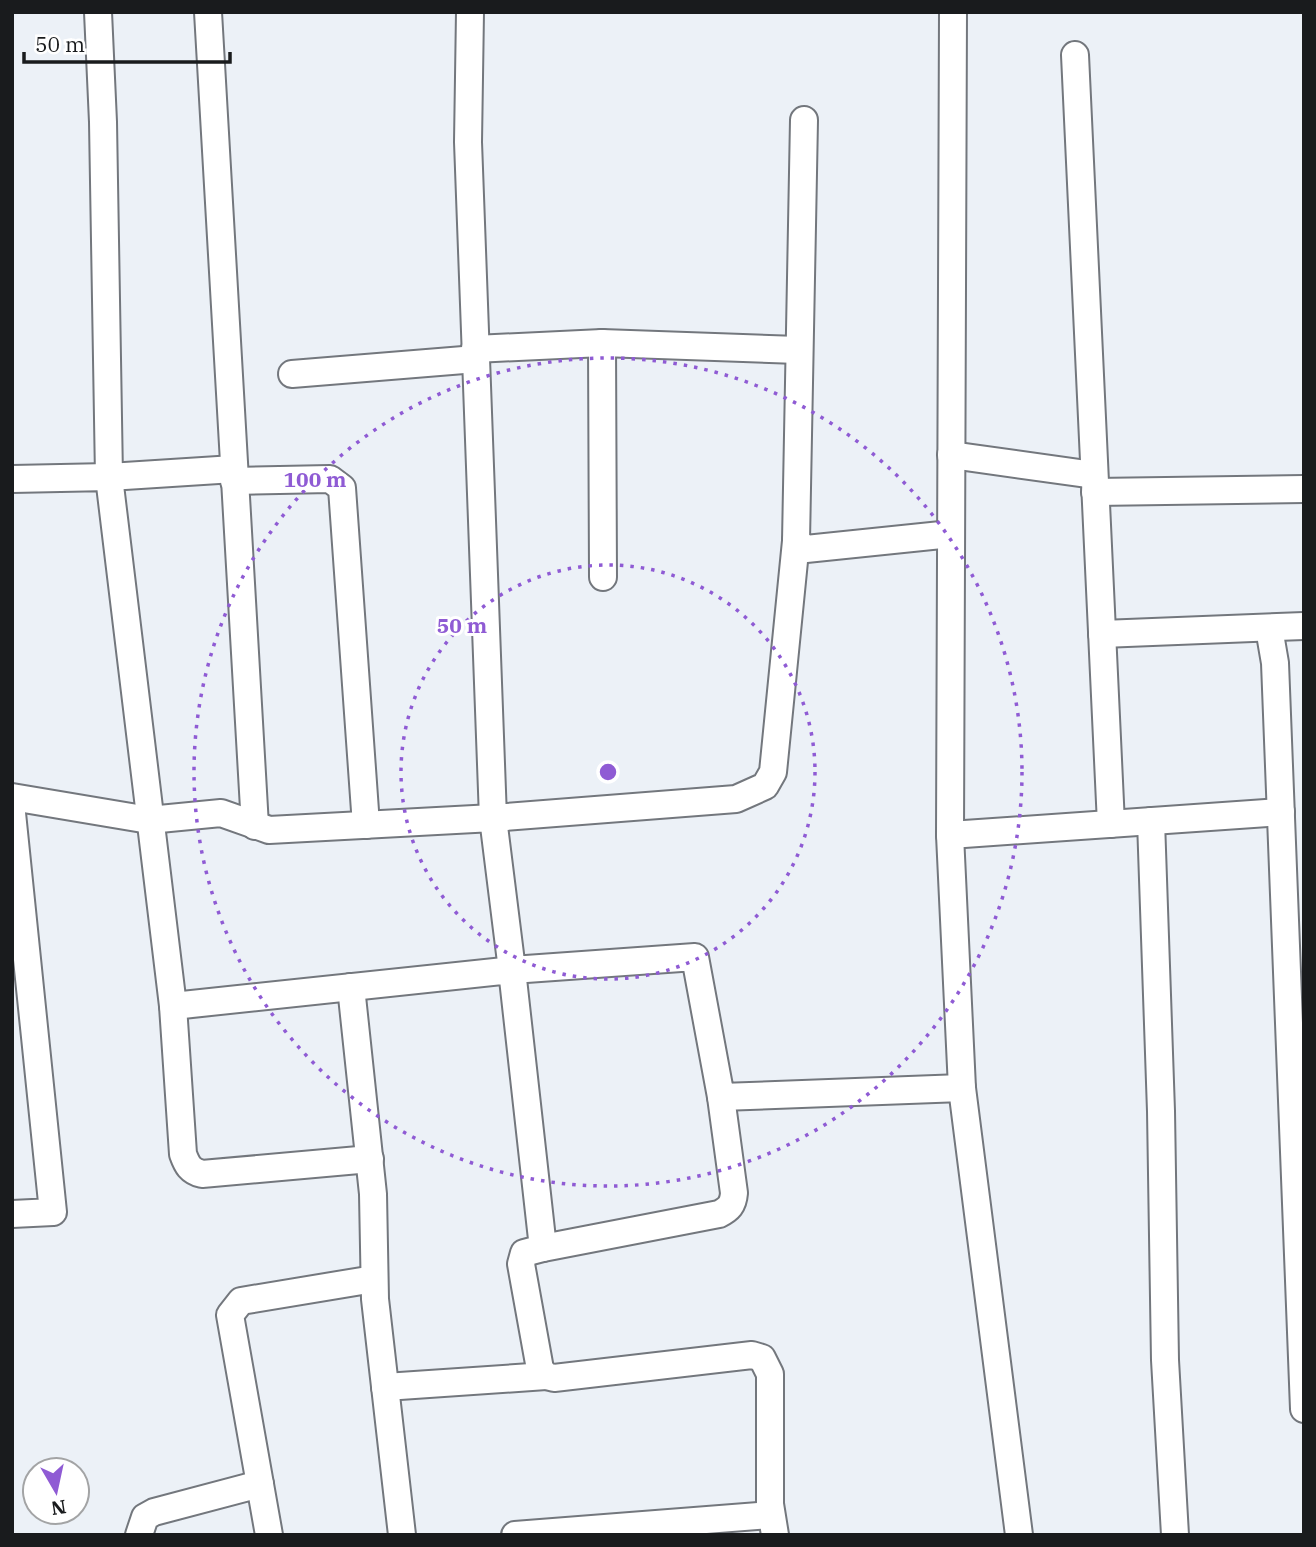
<svg xmlns="http://www.w3.org/2000/svg" width="1316" height="1547" font-family="'IBM Plex Serif',serif">
<rect width="100%" height="100%" fill="#ecf1f7"/>
<g fill="none" stroke-linecap="round" stroke-linejoin="round">
<g stroke="#73777d" stroke-width="30">
<g id="minor">
<path d="M98,12L103,122L109,477L234,469"/>
<path d="M208,12L255,826"/>
<path d="M470,12L468,142L493,818L736,799L765,786L773,772L796,541"/>
<path d="M953,12L950,835L962,1088L1019,1535"/>
<path d="M1075,55L1111,824"/>
<path d="M804,120L796,541L806,549L951,534"/>
<path d="M602,343L603,577"/>
<path d="M475,349L602,343L798,350"/>
<path d="M292,374L476,359"/>
<path d="M951,455L1094,475"/>
<path d="M12,479L109,477L173,1006L183,1154C187,1165 190,1171 202,1174L370,1159"/>
<path d="M234,481L330,479L342,488L366,825"/>
<path d="M1095,492L1304,489"/>
<path d="M1269,628L1275,663L1304,1409"/>
<path d="M1102,634L1304,626"/>
<path d="M12,797L149,820L221,813L269,830L493,818L512,970L695,957L721,1097L962,1088"/>
<path d="M12,813L53,1212L12,1214"/>
<path d="M1151,821L1161,1111L1165,1360L1175,1535"/>
<path d="M950,835L1281,812"/>
<path d="M351,987L373,1194L375,1299L402,1535"/>
<path d="M173,1006L512,970L543,1248L524,1253L521,1264L540,1369L546,1376L554,1378L752,1355L762,1358L770,1374V1504L775,1535"/>
<path d="M543,1248L719,1214C729,1209 733,1205 734,1193L721,1097"/>
<path d="M385,1387L546,1376"/>
<path d="M139,1535L145,1517L154,1512L260,1484"/>
<path d="M269,1535L230,1315L241,1301L374,1279"/>
<path d="M515,1535L771,1515"/>
</g>
</g>
<use href="#minor" stroke="#fff" stroke-width="26"/>
</g>
<g fill="none" stroke="#8f5bd4" stroke-width="3.5" stroke-dasharray="3.5 7">
<circle cx="608" cy="772" r="207"/>
<circle cx="608" cy="772" r="414"/>
</g>
<circle cx="608" cy="772" r="10" fill="#8f5bd4" stroke="#fff" stroke-width="3.5"/>
<g font-size="21" text-anchor="middle" font-weight="bold" fill="#8f5bd4" stroke="#fff" stroke-width="6" stroke-linejoin="round" paint-order="stroke">
<text x="315" y="487">100 m</text>
<text x="462" y="633">50 m</text>
</g>
<rect width="1316" height="1547" fill="none" stroke="#191b1d" stroke-width="28"/>
<g transform="translate(56 1491) rotate(171)"><circle r="33" fill="#ffffff" stroke="#a3a4a5" stroke-width="2"/>
<path d="M0-5L12 26L0 18L-12 26Z" fill="#8f5bd4"/>
<text y="-10" font-size="19" font-weight="bold" text-anchor="middle" fill="#191b1d">N</text>
</g>
<path d="M24 52v10h206v-10" fill="none" stroke="#191b1d" stroke-width="3.5"/>
<text x="35" y="52" font-size="21" fill="#191b1d" stroke="#ffffff" stroke-width="5" paint-order="stroke">50 m</text>
</svg>
